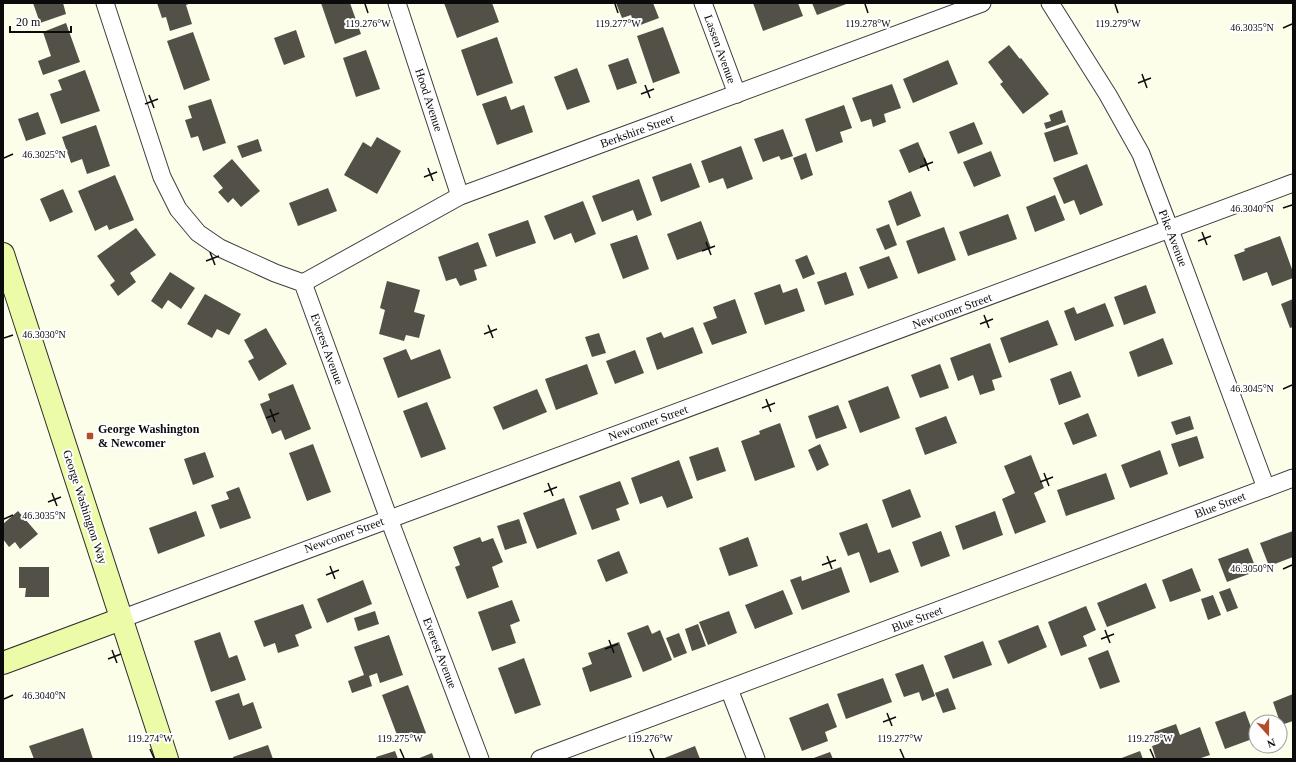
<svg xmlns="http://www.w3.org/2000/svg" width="1296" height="762" font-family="'Times New Roman',serif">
<rect width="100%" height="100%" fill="#fcfeea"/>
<g fill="#535048">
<path d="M33,3H63L66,14L40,23Z"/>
<path d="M157,3H191L186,5L192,24L170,31L166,17L162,18Z"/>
<path d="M321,3H350L361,34L335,44Z"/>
<path d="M444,3H492L499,22L457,38Z"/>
<path d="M616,3H653L659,18L635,27L631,15L622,18Z"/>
<path d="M753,3H798L803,16L763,31Z"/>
<path d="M812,3H849L817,15Z"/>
<path d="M66,23L80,62L43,75L38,61L51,56L43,32Z"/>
<path d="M663,27L680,73L653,83L637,36Z"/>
<path d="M296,30L305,57L284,65L274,38Z"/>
<path d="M193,32L210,80L184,90L167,41Z"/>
<path d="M497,37L513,83L477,96L461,50Z"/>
<path d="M1009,45L1020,59L1021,58L1049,94L1023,114L1000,84L1003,82L988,62Z"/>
<path d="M366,50L380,89L356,97L343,58Z"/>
<path d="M628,58L637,83L617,90L608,65Z"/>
<path d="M948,60L958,84L913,103L903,79Z"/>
<path d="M577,68L590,102L567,110L554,77Z"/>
<path d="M85,70L100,111L61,124L50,94L62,90L58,80Z"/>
<path d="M892,84L901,108L884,114L886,122L873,127L871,119L861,122L852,98Z"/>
<path d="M506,96L511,110L524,105L533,132L497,145L482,104Z"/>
<path d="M211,99L226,143L203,151L198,136L191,138L185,120L192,118L188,106Z"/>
<path d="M844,105L852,128L840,132L843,142L816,152L805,119Z"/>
<path d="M1062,110L1066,122L1046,129L1044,123L1051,121L1049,115Z"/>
<path d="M38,112L46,134L26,141L18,119Z"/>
<path d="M974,122L983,144L958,154L949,132Z"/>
<path d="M96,125L110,166L87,174L82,159L71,163L62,137Z"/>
<path d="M1068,125L1078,154L1054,162L1044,133Z"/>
<path d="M783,129L793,156L781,160L779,156L763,162L754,139Z"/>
<path d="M377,137L401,151L377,194L344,175L363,142L371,147Z"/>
<path d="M258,139L262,151L242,158L237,146Z"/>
<path d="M918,142L928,165L909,173L899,150Z"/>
<path d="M741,146L753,179L727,189L723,178L709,183L701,161Z"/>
<path d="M991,151L1001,176L974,187L963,162Z"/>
<path d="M806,153L813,175L801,180L793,158Z"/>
<path d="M232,159L260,191L241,207L233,198L228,203L218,192L223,188L213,176Z"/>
<path d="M691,163L700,187L661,202L652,177Z"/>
<path d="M1087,164L1103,205L1080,215L1074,200L1064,204L1053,178Z"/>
<path d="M115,175L134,220L109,230L107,225L95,231L78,191Z"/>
<path d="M639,179L652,215L637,221L633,210L602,222L592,196Z"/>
<path d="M328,188L337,211L298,226L289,203Z"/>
<path d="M63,189L73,212L50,222L40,199Z"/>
<path d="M911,191L921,216L897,226L888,201Z"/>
<path d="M1055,195L1065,220L1035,232L1026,207Z"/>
<path d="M583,201L596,234L575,243L571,233L554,240L544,216Z"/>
<path d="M1008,214L1017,239L968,256L959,232Z"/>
<path d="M528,220L536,243L496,257L488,234Z"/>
<path d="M701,221L711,248L677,260L667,234Z"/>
<path d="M889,224L897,245L885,250L876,229Z"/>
<path d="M944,227L956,260L918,274L906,241Z"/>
<path d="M136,228L156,255L130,273L136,282L118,296L110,285L115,281L97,256Z"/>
<path d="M637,235L649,269L623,279L610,244Z"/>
<path d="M1280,236L1293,272V278L1272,286L1267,272L1243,281L1234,255L1245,251L1244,249Z"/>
<path d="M478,242L487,266L474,270L477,280L460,286L456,278L446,281L438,257Z"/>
<path d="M807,255L815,274L803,279L795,260Z"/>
<path d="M889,256L898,278L868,289L859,267Z"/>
<path d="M170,272L195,288L181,309L168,300L162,309L151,301Z"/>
<path d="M846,272L854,295L825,305L817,282Z"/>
<path d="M387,281L420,290L414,312L425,315L419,338L406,335L404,341L379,334L385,310L380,308Z"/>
<path d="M780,284L783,293L797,288L805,311L765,325L754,293Z"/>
<path d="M1146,285L1156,313L1124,325L1114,297Z"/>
<path d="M205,294L241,314L229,335L217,329L212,338L187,324Z"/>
<path d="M735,299L747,333L712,345L703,323L717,318L713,307Z"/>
<path d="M1293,299V327L1290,328L1281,304Z"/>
<path d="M1105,303L1114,326L1075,341L1064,311L1074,307L1077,314Z"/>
<path d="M1048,320L1058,345L1009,363L1000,338Z"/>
<path d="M693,327L703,353L657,370L646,338L661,332L664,338Z"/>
<path d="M266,328L287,364L259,381L248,361L254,358L244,340Z"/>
<path d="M599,333L606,353L592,357L585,337Z"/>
<path d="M1163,338L1173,364L1138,377L1129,352Z"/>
<path d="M990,343L1002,377L992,380L995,390L980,395L973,375L958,381L950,358Z"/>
<path d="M406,349L411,360L440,349L451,378L398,398L383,358Z"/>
<path d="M635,350L644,373L615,384L606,361Z"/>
<path d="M587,364L598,394L556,410L545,379Z"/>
<path d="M940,364L949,388L920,398L911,375Z"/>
<path d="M1071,371L1081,397L1059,405L1050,379Z"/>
<path d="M293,384L311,429L285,440L281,430L272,434L260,404L270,400L268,394Z"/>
<path d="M888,386L900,418L860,433L848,401Z"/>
<path d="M537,389L547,412L503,430L493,407Z"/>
<path d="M427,402L446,449L421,458L403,411Z"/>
<path d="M838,405L847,428L816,439L808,416Z"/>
<path d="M1088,413L1097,436L1073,445L1064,423Z"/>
<path d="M946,416L957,443L925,455L915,428Z"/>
<path d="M1190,416L1194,429L1176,435L1171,422Z"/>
<path d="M780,423L795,467L755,481L741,441L760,434L759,431Z"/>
<path d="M1197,436L1204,458L1179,467L1171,444Z"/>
<path d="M313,444L331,492L307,501L289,453Z"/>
<path d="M820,444L829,465L817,471L808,450Z"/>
<path d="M718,447L726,471L697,481L689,457Z"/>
<path d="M1160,450L1168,474L1130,488L1121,465Z"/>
<path d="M205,452L214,477L193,485L184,459Z"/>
<path d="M1031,455L1044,488L1034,493L1046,522L1015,534L1002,499L1015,493L1004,466Z"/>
<path d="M679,460L693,498L667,508L662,496L640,504L631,478Z"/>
<path d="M1106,473L1115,499L1066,516L1057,490Z"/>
<path d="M620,481L629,504L616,509L620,520L592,530L579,496Z"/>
<path d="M239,487L251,518L220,529L211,505L229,499L226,492Z"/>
<path d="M910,489L921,517L892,528L882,500Z"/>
<path d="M564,498L577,534L537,549L523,513Z"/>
<path d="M18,511L38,534L20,549L15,542L9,547L3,539V524Z"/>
<path d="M196,511L205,536L158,554L149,528Z"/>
<path d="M995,511L1003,535L963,550L955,526Z"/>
<path d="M519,519L527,543L505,550L497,526Z"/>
<path d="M867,523L878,553L890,549L899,572L870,583L859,552L848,556L839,533Z"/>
<path d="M941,531L950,556L921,567L912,542Z"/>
<path d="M1293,531V557L1269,566L1260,543Z"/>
<path d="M480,537L482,542L493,538L503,562L492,567L499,587L467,599L455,567L460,565L453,547Z"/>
<path d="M748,537L758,566L729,576L719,548Z"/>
<path d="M1248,548L1257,571L1227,582L1218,559Z"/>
<path d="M619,551L628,573L606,582L597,560Z"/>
<path d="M19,567H49V597H25L26,588H19Z"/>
<path d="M841,567L850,592L802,610L790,580L801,576L802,581Z"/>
<path d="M1192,568L1201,591L1170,602L1162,580Z"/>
<path d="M363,580L372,604L327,623L317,599Z"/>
<path d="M1146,583L1156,608L1107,627L1097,603Z"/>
<path d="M1230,588L1238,608L1227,612L1219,592Z"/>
<path d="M783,590L793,614L755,629L745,605Z"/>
<path d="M1213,595L1221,615L1208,620L1201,599Z"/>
<path d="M512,600L520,621L510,625L516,643L492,651L478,612Z"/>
<path d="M303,604L312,628L295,635L299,646L278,653L275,643L264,647L254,621Z"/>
<path d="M1086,606L1096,630L1083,636L1087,646L1061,656L1048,622Z"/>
<path d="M375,611L379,624L358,631L354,618Z"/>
<path d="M729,611L737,633L708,645L699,622Z"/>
<path d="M698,624L706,646L692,651L685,629Z"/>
<path d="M648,625L652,634L660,630L672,660L643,672L627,633Z"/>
<path d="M1038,625L1047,647L1008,664L998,641Z"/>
<path d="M220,632L229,658L237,655L246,680L211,692L194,641Z"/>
<path d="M679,633L687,653L674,658L666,638Z"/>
<path d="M389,635L403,675L380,683L377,673L369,676L372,686L352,693L348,681L364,675L354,647Z"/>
<path d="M983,641L992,665L953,679L944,656Z"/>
<path d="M619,642L632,677L590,692L582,668L592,664L588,653Z"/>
<path d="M1108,650L1120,682L1100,689L1088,658Z"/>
<path d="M524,658L541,705L515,714L498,668Z"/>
<path d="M923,664L935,696L922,701L919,692L904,697L895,674Z"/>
<path d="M883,678L892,702L846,719L837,694Z"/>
<path d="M408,685L426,733L400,743L382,695Z"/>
<path d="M948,688L956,709L943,713L935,693Z"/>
<path d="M239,693L243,706L253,702L262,728L229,740L215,701Z"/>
<path d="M1293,694V721L1281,725L1273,702Z"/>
<path d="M828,703L837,727L825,732L828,741L802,751L789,718Z"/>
<path d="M1245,711L1255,738L1225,749L1215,722Z"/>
<path d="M1176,724L1180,735L1200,727L1210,755L1198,759H1156L1152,746L1158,744L1154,732Z"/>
<path d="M83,728L93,759H34L29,746Z"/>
<path d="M268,745L273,759H233V757Z"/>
<path d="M695,746L700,759H662Z"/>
<path d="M395,751L398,759H377L376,757Z"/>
<path d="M1140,751L1143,759H1119Z"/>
<path d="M830,752L833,759H811Z"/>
<path d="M432,753L434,759H417Z"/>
</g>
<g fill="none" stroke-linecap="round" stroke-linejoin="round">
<g stroke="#3e3e3e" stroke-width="19">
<g id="street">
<path d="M105,3L162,177L178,209L198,233L220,248L275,273L303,283L389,519L480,759"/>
<path d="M397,3L460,196"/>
<path d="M703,3L737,94"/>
<path d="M1050,3L1108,95L1141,154L1170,230L1266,488"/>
<path d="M303,283L460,196L982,3"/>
<path d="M121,619L1293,183"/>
<path d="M729,689L756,759"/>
<path d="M540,759L1293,478"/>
</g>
</g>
<g stroke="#2d2d2d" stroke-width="24">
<g id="secondary">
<path d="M3,254L167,759"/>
<path d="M3,663L121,619"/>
</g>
</g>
<use href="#street" stroke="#fff" stroke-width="17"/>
<use href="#secondary" stroke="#ecfba8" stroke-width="22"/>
</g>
<path fill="none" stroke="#0b0b0b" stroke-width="1.5" d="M365,4L368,13M615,4L618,13M865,4L868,13M1115,4L1118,13M1283,28L1292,24M1142,74L1147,88M1138,83L1151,78M645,85L650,98M641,94L654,89M149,95L154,108M145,104L158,99M4,158L13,154M924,158L929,171M920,167L933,162M428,168L433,181M424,177L437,172M1283,208L1292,205M1202,232L1207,245M1198,241L1211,236M706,242L711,255M702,251L715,246M210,252L215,265M206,261L219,256M984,315L989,328M980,324L993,319M488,325L493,338M484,334L497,329M4,338L13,335M1283,389L1292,385M766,399L771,412M762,408L775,403M270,409L275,422M266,418L279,413M1044,473L1049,486M1040,482L1053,477M548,483L553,496M544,492L557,487M52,493L57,506M48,502L61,497M4,519L13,515M827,556L832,569M822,565L836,560M330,566L335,579M1283,569L1292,565M326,575L339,570M1105,630L1110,643M1101,639L1114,634M609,640L614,653M605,649L618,644M112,650L117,663M108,659L121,654M4,699L13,695M887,713L892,726M883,722L896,717M150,749L154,758M400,749L404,758M650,749L654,758M900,749L904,758M1150,749L1154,758"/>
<rect fill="#b44c2a" stroke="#fff" stroke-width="1.5" x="86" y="432" width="8" height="8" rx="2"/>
<g text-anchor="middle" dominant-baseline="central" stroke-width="4" stroke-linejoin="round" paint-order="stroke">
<g font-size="12" fill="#0b0b0b" stroke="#fff">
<text transform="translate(720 49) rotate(70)">Lassen Avenue</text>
<text transform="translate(429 100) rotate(72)">Hood Avenue</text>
<text transform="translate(637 131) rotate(-20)">Berkshire Street</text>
<text transform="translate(1173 238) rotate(69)">Pike Avenue</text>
<text transform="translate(952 311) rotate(-20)">Newcomer Street</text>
<text transform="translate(327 349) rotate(70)">Everest Avenue</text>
<text transform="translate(648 423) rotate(-20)">Newcomer Street</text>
<text transform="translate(1220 505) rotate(-21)">Blue Street</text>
<text transform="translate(85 507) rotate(72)">George Washington Way</text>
<text transform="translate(344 535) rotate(-20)">Newcomer Street</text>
<text transform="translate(917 619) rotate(-21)">Blue Street</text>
<text transform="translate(440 653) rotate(69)">Everest Avenue</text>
</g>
<g font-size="12" font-weight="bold" fill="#0b0b0b" stroke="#fff" text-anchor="start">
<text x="98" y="429">George Washington<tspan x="98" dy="14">&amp; Newcomer</tspan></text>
</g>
</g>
<g font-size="10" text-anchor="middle" fill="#0b0b0b" stroke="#fff" stroke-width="4" stroke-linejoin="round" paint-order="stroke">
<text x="368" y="27">119.276°W</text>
<text x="618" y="27">119.277°W</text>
<text x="868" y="27">119.278°W</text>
<text x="1118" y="27">119.279°W</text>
<text x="1252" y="31">46.3035°N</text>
<text x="44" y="158">46.3025°N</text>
<text x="1252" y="212">46.3040°N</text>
<text x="44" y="338">46.3030°N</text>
<text x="1252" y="392">46.3045°N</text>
<text x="44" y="519">46.3035°N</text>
<text x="1252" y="572">46.3050°N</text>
<text x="44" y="699">46.3040°N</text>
<text x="150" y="742">119.274°W</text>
<text x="400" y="742">119.275°W</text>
<text x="650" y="742">119.276°W</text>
<text x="900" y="742">119.277°W</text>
<text x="1150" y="742">119.278°W</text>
</g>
<rect width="1296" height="762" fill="none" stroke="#0b0b0b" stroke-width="8"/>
<g transform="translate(1268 734) rotate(159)"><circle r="19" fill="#ffffff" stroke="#9d9d9d"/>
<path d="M0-3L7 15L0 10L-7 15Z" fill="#b44c2a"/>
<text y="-6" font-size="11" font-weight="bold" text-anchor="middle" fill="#0b0b0b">N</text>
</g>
<path d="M10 26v6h61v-6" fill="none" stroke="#0b0b0b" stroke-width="2"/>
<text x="16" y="26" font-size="12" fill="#0b0b0b" stroke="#ffffff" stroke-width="3" paint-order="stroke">20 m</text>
</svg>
